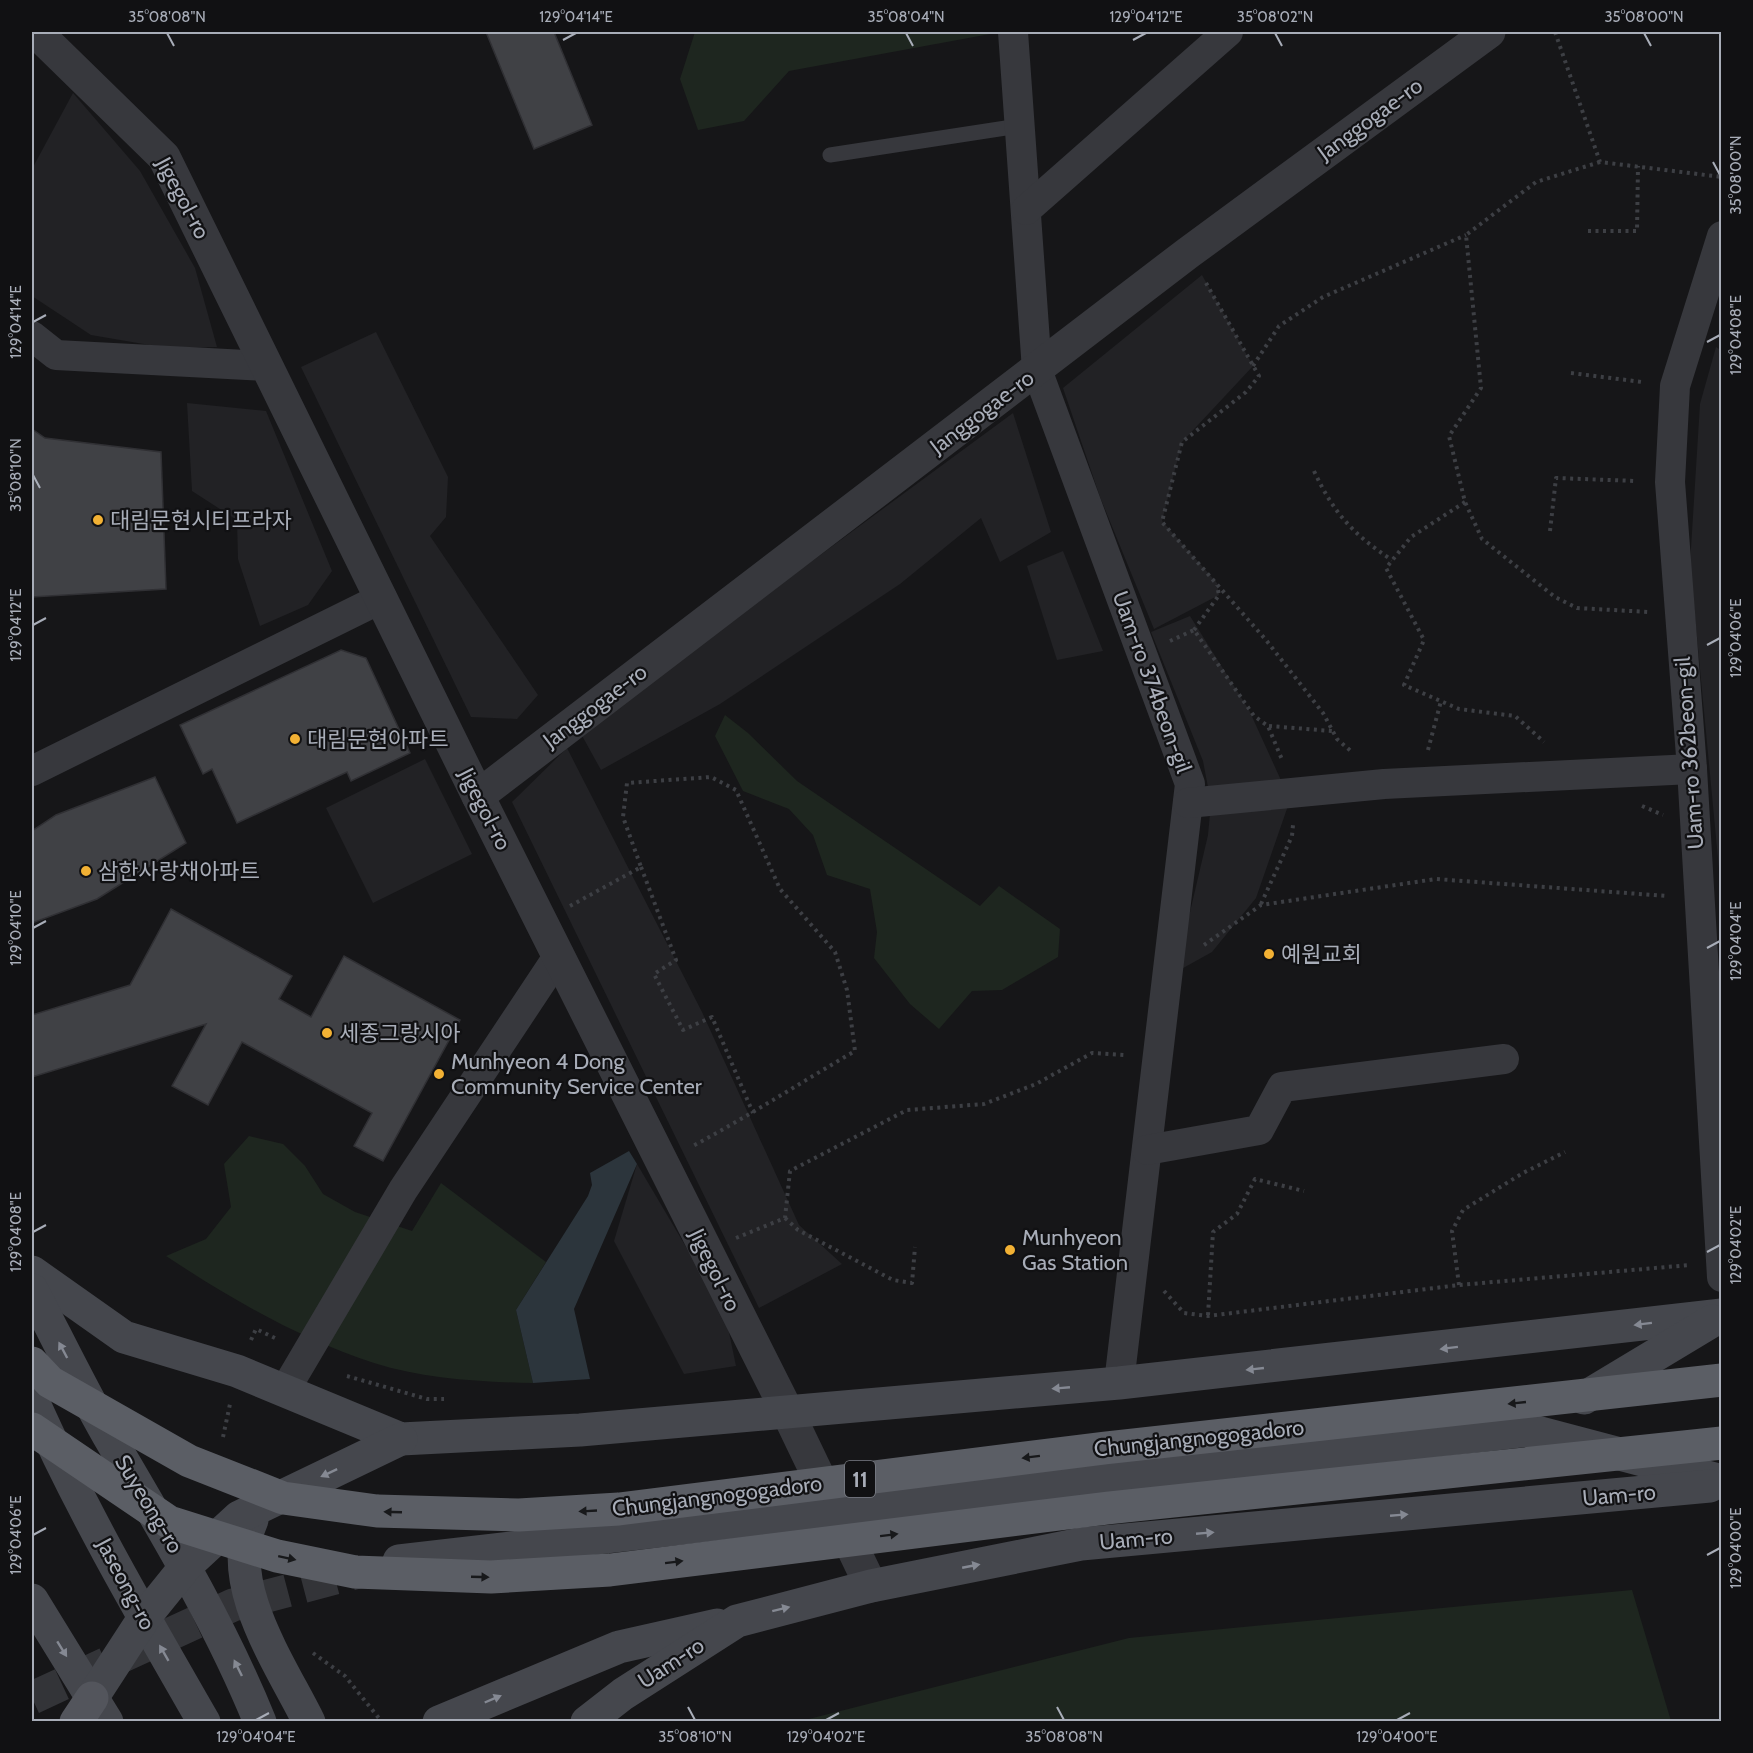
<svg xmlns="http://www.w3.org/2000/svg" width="1753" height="1753" font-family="Cabin,'Noto Sans KR',sans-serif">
<rect width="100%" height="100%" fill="#161618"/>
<g fill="#222225">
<path d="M73,93L140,171L195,268L217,347L167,348L91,335L32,296V169Z"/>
<path d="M1202,275L1253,366L1182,442L1162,521L1217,583L1219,595L1154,629L1100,497L1063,388Z"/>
<path d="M376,332L448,477L446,517L430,536L538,695L517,719L471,717L301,367Z"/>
<path d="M1716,347L1722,351L1721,890L1690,564L1700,404Z"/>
<path d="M187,403L266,411L332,571L308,605L260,626L238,559L237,520L192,491Z"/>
<path d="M1013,413L1051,532L1000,562L981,518L900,584L720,704L601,770L580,732Z"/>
<path d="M1063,551L1103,651L1057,660L1027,566Z"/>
<path d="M1190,616L1249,710L1290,800L1256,898L1212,952L1176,972L1208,835L1211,803L1203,761L1151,632Z"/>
<path d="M567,748L702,1012L799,1225L842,1264L759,1308L512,802Z"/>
<path d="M425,759L472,854L373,903L326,808Z"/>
<path d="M637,1164L725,1313L736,1366L684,1374L614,1241Z"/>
</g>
<g fill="#1e261f">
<path d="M695,32H1001L789,71L744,121L698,130L680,79Z"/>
<path d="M725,715L748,733L797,781L980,906L999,886L1060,929L1058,957L1002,990L972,991L939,1029L910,1004L874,958L877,932L870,889L827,875L813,835L789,809L743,791L715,736Z"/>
<path d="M249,1136L283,1144L305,1166L323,1194L355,1212L412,1231L441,1183L546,1262L516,1310L533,1383C482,1382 424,1379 374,1363C300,1339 231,1299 166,1256L206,1239L231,1207L224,1164Z"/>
<path d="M1632,1590L1671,1721H801L1129,1638Z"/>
</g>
<path fill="#2c353c" d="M629,1151L637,1164L574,1309L590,1379L533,1383L516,1310L588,1196L592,1185L590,1173Z"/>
<g fill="#404145" stroke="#303034" stroke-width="1.5">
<path d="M486,32H554L592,125L534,149Z"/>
<path d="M32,429L45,438L161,452L166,589L32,597Z"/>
<path d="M341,650L366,658L410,753L351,781L347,772L237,823L212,769L203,774L180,725Z"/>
<path d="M155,777L186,843L97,899L32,923V831L56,815Z"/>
<path d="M171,909L292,976L279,999L311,1017L344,956L460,1020L383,1161L354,1146L372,1113L242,1042L208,1105L172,1086L206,1024L32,1077V1015L130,985Z"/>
</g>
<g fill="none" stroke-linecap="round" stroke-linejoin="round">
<path stroke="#333438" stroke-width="33" stroke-dasharray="33 16" stroke-linecap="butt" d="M32,1698L233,1605L362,1571"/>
<g stroke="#3d3f44" stroke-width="4" stroke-dasharray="3 4.5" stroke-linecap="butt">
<path d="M1555,32L1600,162L1722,177"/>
<path d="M1600,162L1536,182L1466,235L1481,388L1449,436L1465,502L1482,539L1555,597L1577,608L1649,612"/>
<path d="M1588,231H1637L1638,166"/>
<path d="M1206,283L1259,376L1246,392L1182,442L1162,522L1266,640L1323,713L1337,739L1353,753"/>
<path d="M1253,366L1279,326L1323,297L1466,235"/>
<path d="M1571,373L1642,382"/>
<path d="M1314,471C1334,514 1354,535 1392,560"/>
<path d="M1465,502L1411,537L1386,568L1424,640L1404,685L1459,709L1515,716L1544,742"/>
<path d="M1550,531L1556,478L1636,481"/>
<path d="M1194,630L1219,595L1217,585"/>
<path d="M1170,641L1194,630L1254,716L1268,726L1283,762"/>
<path d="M1269,726L1332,731"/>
<path d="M1428,750L1441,701"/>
<path d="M1642,806L1663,815"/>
<path d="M641,867L676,960L654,974L683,1030L712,1017L753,1113"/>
<path d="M1261,904L1292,836L1293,825"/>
<path d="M570,906L641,867L623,817L627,783L711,777L736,790L780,889L835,952L847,990L855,1051C800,1083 747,1117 691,1147"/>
<path d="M1204,945L1261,905L1436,879L1667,896"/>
<path d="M785,1218L798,1230L893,1280L912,1283L915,1247"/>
<path d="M736,1238L785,1218L790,1171L907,1110L984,1104L1036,1084L1092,1053L1125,1055"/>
<path d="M1459,1285L1452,1231L1463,1210L1523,1173L1565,1152"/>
<path d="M1164,1291L1184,1313L1208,1316L1459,1285L1690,1265"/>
<path d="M1208,1315L1213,1232L1237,1214L1255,1179L1304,1191"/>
<path d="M251,1340L256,1329L277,1339"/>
<path d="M347,1376L427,1399H444"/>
<path d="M223,1437L230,1404"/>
<path d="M313,1653L345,1676L382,1722"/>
</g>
<path stroke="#37383d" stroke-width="15" d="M830,155L1019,126"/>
<g stroke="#37383d" stroke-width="30">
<path d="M1013,32L1037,370L1190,784L1119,1383"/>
<path d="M1026,210L1228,32"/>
<path d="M1722,236L1675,386L1670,482L1692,769L1722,1277"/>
<path d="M32,336L56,355L267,366"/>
<path d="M32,771L382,598"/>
<path d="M1188,803L1384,784L1692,769"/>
<path d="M1147,1150L1259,1130L1282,1087L1504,1059"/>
<path d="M285,1390L403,1190L559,955"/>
</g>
<g stroke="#37383d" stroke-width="33">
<path d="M36,32L164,157L478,796L788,1413L871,1586"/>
<path d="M478,796L1188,253L1489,32"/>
</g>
<g stroke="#45474d" stroke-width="33">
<path d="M32,1272L124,1337L237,1371L401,1439L580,1430L1119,1383L1722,1315"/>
<path d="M32,1290C57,1338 81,1388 108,1435C163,1529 219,1621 260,1722"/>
<path d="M1584,1398L1712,1321"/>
<path d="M32,1399C81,1510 143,1616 204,1722"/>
<path d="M252,1520C223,1583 281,1665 309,1722"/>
<path d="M399,1561L1529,1430L1722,1481"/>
<path d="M32,1600L107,1722"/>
<path d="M92,1698L144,1618L186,1566L239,1517L401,1439"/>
<path d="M439,1722L619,1647L717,1625"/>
<path d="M587,1722L623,1694L737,1621L871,1586L1081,1544L1710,1486"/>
</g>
<path stroke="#53555c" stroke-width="33" d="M76,1722L92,1698"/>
<g stroke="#5b5e65" stroke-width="33">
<path d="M32,1363L50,1382L189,1461L283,1498L377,1511L519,1515L619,1509L1105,1448L1722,1380"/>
<path d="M32,1429L169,1522L277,1556L355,1572L491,1577L610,1570L1108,1508L1722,1443"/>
</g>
</g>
<defs><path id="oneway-solid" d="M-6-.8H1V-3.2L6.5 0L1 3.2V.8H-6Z" transform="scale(1.5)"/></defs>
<g fill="#858993">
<use href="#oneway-solid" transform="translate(1643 1324) rotate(173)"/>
<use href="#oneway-solid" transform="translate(1449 1348) rotate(173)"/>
<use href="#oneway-solid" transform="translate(63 1350) rotate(-118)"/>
<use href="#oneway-solid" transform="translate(1255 1369) rotate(174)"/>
<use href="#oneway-solid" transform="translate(1061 1388) rotate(175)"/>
<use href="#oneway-solid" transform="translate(329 1473) rotate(155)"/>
<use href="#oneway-solid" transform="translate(1399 1515) rotate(-5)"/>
<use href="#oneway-solid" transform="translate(1205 1533) rotate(-5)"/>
<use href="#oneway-solid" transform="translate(971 1566) rotate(-11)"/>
<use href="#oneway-solid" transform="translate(781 1609) rotate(-14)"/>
<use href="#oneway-solid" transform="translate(62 1649) rotate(58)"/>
<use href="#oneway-solid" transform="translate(164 1653) rotate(-120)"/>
<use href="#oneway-solid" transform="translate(238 1668) rotate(-116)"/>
<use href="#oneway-solid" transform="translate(493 1699) rotate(-23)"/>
</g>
<g fill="#18191b">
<use href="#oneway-solid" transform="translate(1517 1403) rotate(174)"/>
<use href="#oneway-solid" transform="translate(1031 1457) rotate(173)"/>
<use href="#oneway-solid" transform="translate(588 1511) rotate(177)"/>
<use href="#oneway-solid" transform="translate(393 1512) rotate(-178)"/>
<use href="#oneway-solid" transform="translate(889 1535) rotate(-7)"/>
<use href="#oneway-solid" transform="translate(287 1558) rotate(12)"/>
<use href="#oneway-solid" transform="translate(674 1562) rotate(-7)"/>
<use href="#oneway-solid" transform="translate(480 1577) rotate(2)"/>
</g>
<path fill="none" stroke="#a8adb8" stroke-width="2" d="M167,33L174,46M906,33L913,46M1275,33L1282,46M1644,33L1651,46M563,40L576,33M1133,40L1146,33M1713,162L1720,175M33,322L46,315M1707,342L1720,335M33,475L40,488M33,625L46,618M1707,645L1720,638M33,928L46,921M1707,948L1720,941M33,1232L46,1225M1707,1252L1720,1245M33,1535L46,1528M1707,1555L1720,1548M688,1707L695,1720M1057,1707L1064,1720M256,1720L269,1713M826,1720L839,1713M1397,1720L1410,1713"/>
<g fill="#f2b134" stroke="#111113" stroke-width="2">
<circle cx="98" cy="520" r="6"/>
<circle cx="295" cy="739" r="6"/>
<circle cx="86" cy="871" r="6"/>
<circle cx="1269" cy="954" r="6"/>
<circle cx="327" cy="1033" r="6"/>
<circle cx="439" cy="1074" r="6"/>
<circle cx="1010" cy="1250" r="6"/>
</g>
<g text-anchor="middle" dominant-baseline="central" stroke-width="4.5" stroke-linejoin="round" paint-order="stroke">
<rect fill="#111113" stroke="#7b7e86" stroke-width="1.5" x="845" y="1461" width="30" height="36" rx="4.5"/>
<g font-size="21" font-weight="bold" fill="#a8adb8">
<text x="860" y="1479">11</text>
</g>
<g font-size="22" fill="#a8adb8" stroke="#111113">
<text transform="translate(1370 119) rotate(-36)">Janggogae-ro</text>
<text transform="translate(183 198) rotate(62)">Jigegol-ro</text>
<text transform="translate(982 412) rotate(-37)">Janggogae-ro</text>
<text transform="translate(1152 682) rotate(70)">Uam-ro 374beon-gil</text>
<text transform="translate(595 706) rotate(-37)">Janggogae-ro</text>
<text transform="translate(1689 753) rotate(-94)">Uam-ro 362beon-gil</text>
<text transform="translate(485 809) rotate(63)">Jigegol-ro</text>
<text transform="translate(715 1270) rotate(64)">Jigegol-ro</text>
<text transform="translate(1199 1438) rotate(-6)">Chungjangnogogadoro</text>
<text transform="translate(1619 1495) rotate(-5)">Uam-ro</text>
<text transform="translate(717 1496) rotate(-7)">Chungjangnogogadoro</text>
<text transform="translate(149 1504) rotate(59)">Suyeong-ro</text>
<text transform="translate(1136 1539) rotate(-5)">Uam-ro</text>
<text transform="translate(126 1584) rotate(62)">Jaseong-ro</text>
<text transform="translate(671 1663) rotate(-33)">Uam-ro</text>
</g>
<g font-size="22" fill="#a8adb8" stroke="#111113" text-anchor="start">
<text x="110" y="520">대림문현시티프라자</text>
<text x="307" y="739">대림문현아파트</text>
<text x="98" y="871">삼한사랑채아파트</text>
<text x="1281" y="954">예원교회</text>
<text x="339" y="1033">세종그랑시아</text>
<text x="451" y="1061">Munhyeon 4 Dong<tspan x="451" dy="25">Community Service Center</tspan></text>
<text x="1022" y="1237">Munhyeon<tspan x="1022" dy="25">Gas Station</tspan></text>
</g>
</g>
<rect width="1753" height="1753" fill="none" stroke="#111113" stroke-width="66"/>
<rect x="33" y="33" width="1687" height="1687" fill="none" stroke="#a8adb8" stroke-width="2"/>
<g font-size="15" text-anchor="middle" fill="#a8adb8">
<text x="167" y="22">35°08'08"N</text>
<text x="576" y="22">129°04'14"E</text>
<text x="906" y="22">35°08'04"N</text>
<text x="1146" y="22">129°04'12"E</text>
<text x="1275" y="22">35°08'02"N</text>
<text x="1644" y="22">35°08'00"N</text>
<text transform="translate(1736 175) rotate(-90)" y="5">35°08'00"N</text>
<text transform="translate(16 322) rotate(-90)" y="5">129°04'14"E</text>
<text transform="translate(1736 335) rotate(-90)" y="5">129°04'08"E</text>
<text transform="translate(16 475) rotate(-90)" y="5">35°08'10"N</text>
<text transform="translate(16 625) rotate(-90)" y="5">129°04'12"E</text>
<text transform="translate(1736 638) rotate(-90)" y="5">129°04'06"E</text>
<text transform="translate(16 928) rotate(-90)" y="5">129°04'10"E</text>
<text transform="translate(1736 941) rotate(-90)" y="5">129°04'04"E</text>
<text transform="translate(16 1232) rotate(-90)" y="5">129°04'08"E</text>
<text transform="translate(1736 1245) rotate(-90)" y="5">129°04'02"E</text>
<text transform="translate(16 1535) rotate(-90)" y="5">129°04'06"E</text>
<text transform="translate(1736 1548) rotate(-90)" y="5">129°04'00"E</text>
<text x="256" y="1742">129°04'04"E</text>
<text x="695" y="1742">35°08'10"N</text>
<text x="826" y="1742">129°04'02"E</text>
<text x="1064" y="1742">35°08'08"N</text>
<text x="1397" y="1742">129°04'00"E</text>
</g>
</svg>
